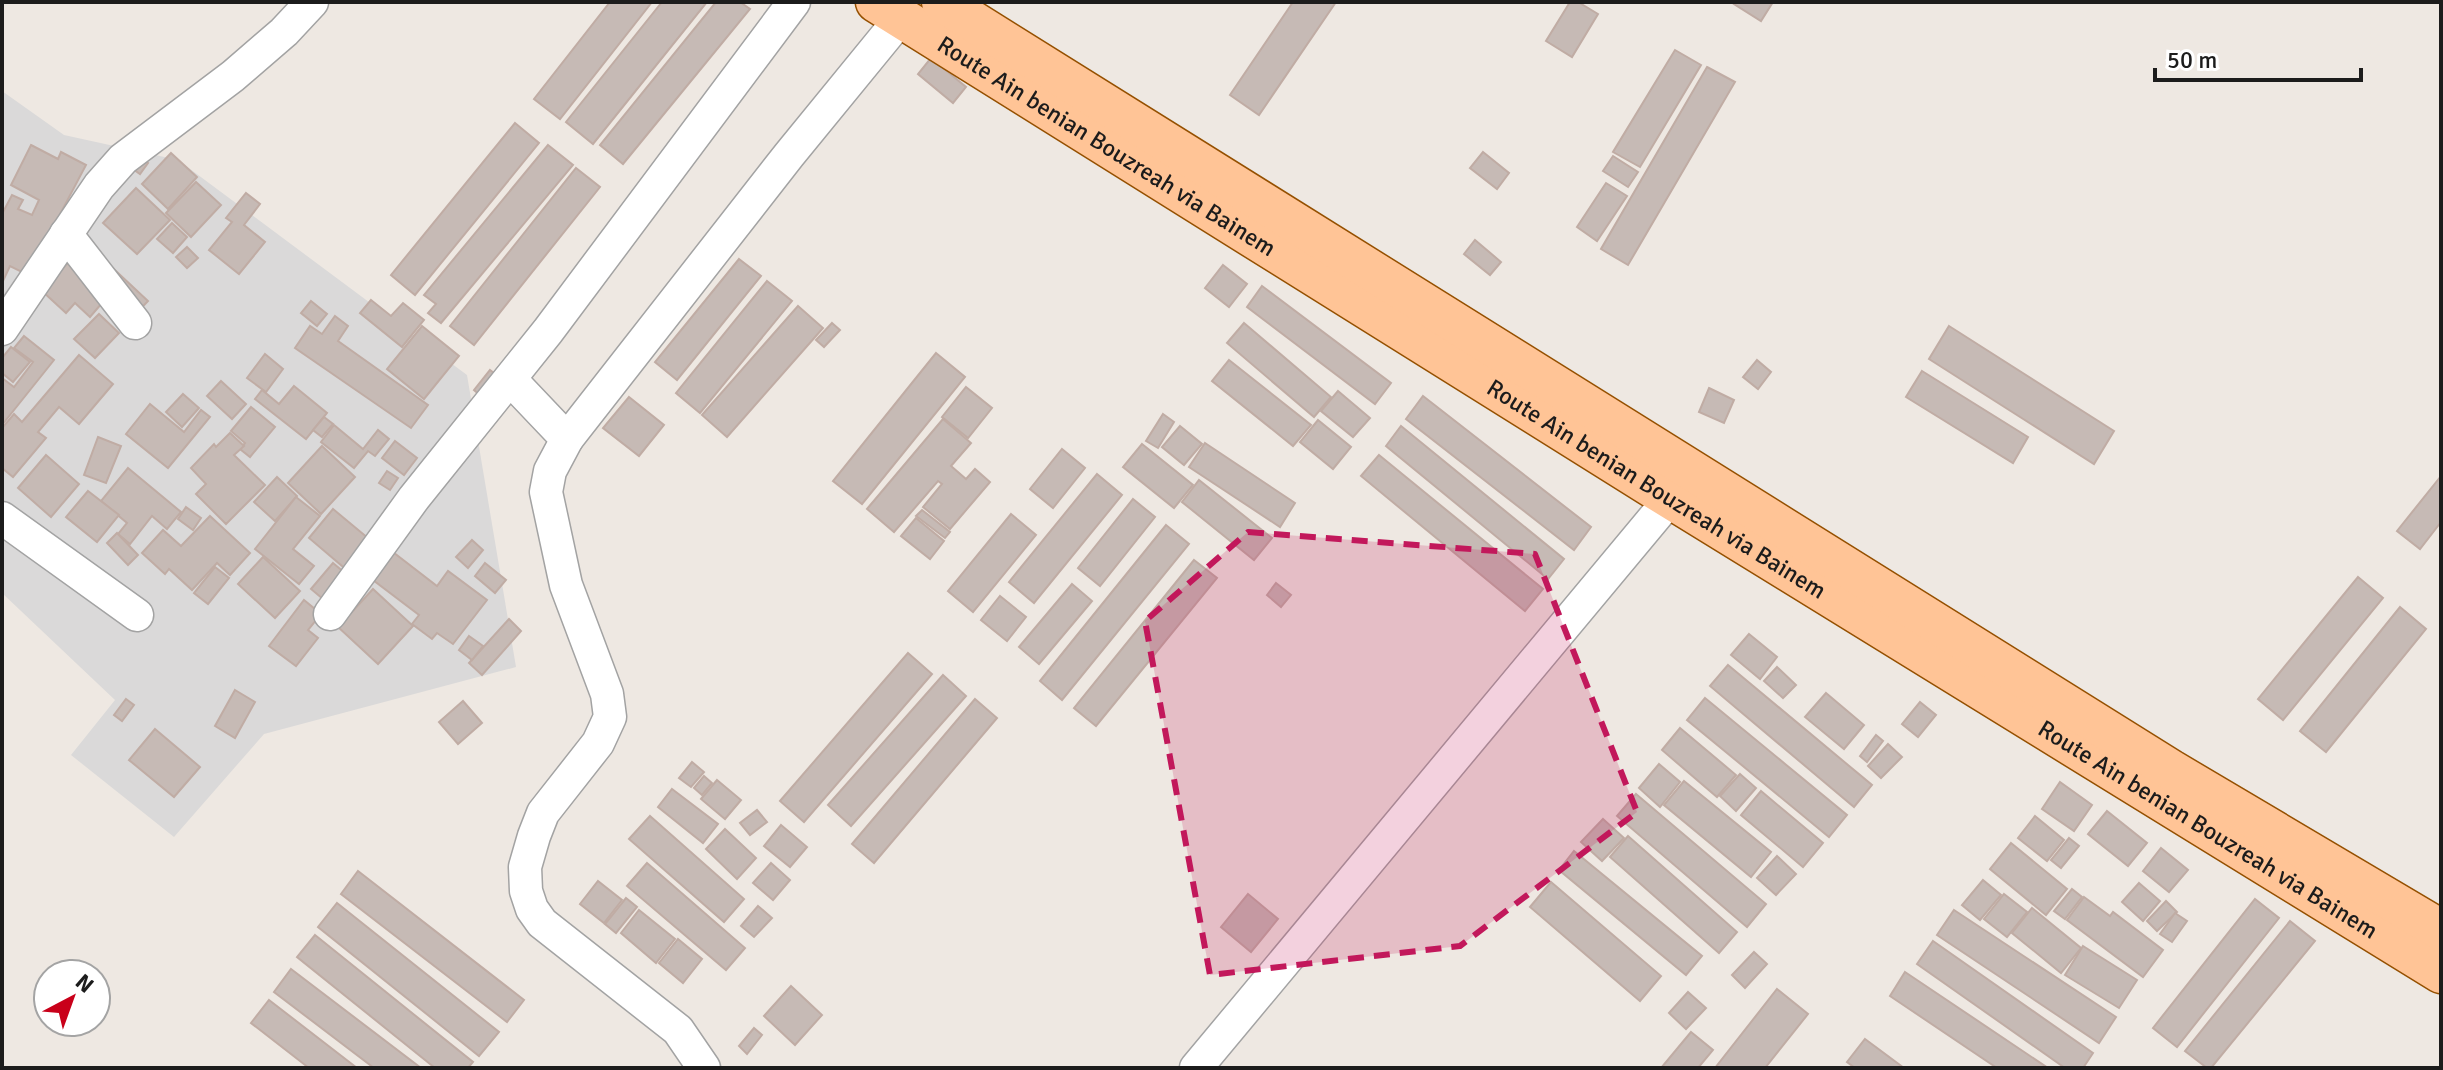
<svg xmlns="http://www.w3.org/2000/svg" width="2443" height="1070" font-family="Signika,sans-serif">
<rect width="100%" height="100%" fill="#eee8e2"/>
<path fill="#dad9d9" d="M2,91L64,135L178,160L467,375L516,667L264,734L174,837L71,755L115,700L2,593Z"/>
<g fill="#c6bab5" stroke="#c0aca4" stroke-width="2">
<path d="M610,2H652L560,119L534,99Z"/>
<path d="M662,2H707L593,144L566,122Z"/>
<path d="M716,2H740L750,9L623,164L600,145Z"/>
<path d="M1293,2H1336L1259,115L1230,95Z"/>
<path d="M1570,2H1578L1598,14L1572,57L1546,41Z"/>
<path d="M1736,2H1773L1761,21L1734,4Z"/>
<path d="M1675,50L1701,65L1640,167L1613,152Z"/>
<path d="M931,58L966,87L953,103L918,74Z"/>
<path d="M1707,67L1735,82L1628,265L1601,249Z"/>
<path d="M515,123L539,143L415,295L391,275Z"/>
<path d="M31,145L58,159L61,152L86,165L28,275L10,266L2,283V214L12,195L23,200L18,209L32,215L39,200L11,185Z"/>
<path d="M548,145L573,165L441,323L428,313L436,304L424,295Z"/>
<path d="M1483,152L1509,173L1497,189L1470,168Z"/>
<path d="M135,153L148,163L140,174L126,164Z"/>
<path d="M171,153L197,177L168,209L142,184Z"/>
<path d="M1613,156L1638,172L1628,187L1603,171Z"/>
<path d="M576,168L600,187L474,345L450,326Z"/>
<path d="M196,182L221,205L191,237L166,213Z"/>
<path d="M1606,183L1627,196L1597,241L1577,227Z"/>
<path d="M136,188L170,220L137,254L103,223Z"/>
<path d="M246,193L260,204L244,225L265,242L239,274L209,250L232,222L226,218Z"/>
<path d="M172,223L187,237L173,253L157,239Z"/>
<path d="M1475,240L1501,262L1490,275L1464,254Z"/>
<path d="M86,243L148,301L126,324L102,303L90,317L75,303L66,313L42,291Z"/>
<path d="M187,247L198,258L187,268L176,257Z"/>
<path d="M739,259L761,276L677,380L655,362Z"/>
<path d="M1223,265L1247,284L1229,307L1205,288Z"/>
<path d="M767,281L792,301L700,413L676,393Z"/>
<path d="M1262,286L1391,383L1375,404L1247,307Z"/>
<path d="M371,300L391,316L403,303L424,320L402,347L360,313Z"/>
<path d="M311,301L327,314L317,326L301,313Z"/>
<path d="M798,306L823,328L727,437L702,415Z"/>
<path d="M99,314L119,333L95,358L74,339Z"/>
<path d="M335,316L348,326L338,341L428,405L411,428L295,348L310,326L322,334Z"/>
<path d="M832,323L840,330L824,347L816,340Z"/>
<path d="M1244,323L1331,397L1314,417L1227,343Z"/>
<path d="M422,326L459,356L424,399L387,369Z"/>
<path d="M1949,326L2114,431L2094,464L1929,359Z"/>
<path d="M24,336L54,360L2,425V378L14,387L33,362L14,348Z"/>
<path d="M11,347L30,362L13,382L2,373V358Z"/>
<path d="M936,353L965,377L862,504L833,481Z"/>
<path d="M265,354L283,369L266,392L247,378Z"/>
<path d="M79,355L113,384L79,424L59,407L38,432L46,438L13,477L2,468V428L14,414L22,422Z"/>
<path d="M1229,360L1311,425L1293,446L1212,381Z"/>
<path d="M1757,360L1771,372L1758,389L1743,377Z"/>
<path d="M490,370L503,380L486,400L474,390Z"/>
<path d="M1922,371L2028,437L2013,463L1906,397Z"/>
<path d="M221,381L246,404L232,419L207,396Z"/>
<path d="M294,386L327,413L306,439L255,399L262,390L279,404Z"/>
<path d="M966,387L992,408L968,438L942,417Z"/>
<path d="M1709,388L1734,400L1724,423L1699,412Z"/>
<path d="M1338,391L1370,418L1353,437L1321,411Z"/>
<path d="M183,394L199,408L182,427L166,412Z"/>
<path d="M1423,396L1591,527L1574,550L1406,419Z"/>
<path d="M629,397L664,425L639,456L603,428Z"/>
<path d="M150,404L184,432L201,410L210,417L168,468L126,434Z"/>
<path d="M251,407L275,427L250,457L240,449L245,443L231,431Z"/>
<path d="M1163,414L1174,422L1158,448L1146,441Z"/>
<path d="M324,417L333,424L322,437L313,430Z"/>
<path d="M943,419L971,443L951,466L966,479L975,469L990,482L950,529L923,507L942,484L938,481L894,532L867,509Z"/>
<path d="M1318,420L1351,447L1333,469L1300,442Z"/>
<path d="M334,425L363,449L378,430L389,439L375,456L368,451L354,468L321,442Z"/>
<path d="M1180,426L1202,444L1184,465L1162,447Z"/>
<path d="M1401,426L1564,559L1548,579L1386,446Z"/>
<path d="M230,433L244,446L234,455L265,485L226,524L196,494L206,484L191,468L214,444L216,447Z"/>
<path d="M98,437L121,446L106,483L84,475Z"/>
<path d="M395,441L417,458L404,475L382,458Z"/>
<path d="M1205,443L1295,503L1280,527L1189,467Z"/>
<path d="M1142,444L1193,485L1174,508L1123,467Z"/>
<path d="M322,446L355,477L321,514L288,483Z"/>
<path d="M1062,449L1085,468L1053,508L1030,489Z"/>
<path d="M46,455L79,484L51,517L18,488Z"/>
<path d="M1379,455L1543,589L1525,611L1361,476Z"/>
<path d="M128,468L181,512L167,529L152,516L130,544L118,534L127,523L101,501Z"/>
<path d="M387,471L398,478L390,490L379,483Z"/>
<path d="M1097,474L1122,495L1034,603L1009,582Z"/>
<path d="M2441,476V522L2420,549L2397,531Z"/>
<path d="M277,477L297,496L275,521L254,502Z"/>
<path d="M1199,480L1272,538L1254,560L1182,502Z"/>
<path d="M88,491L119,515L97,542L66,517Z"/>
<path d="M296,497L320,516L293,549L314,566L299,584L255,549Z"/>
<path d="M1133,499L1155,517L1100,586L1078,568Z"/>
<path d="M186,507L201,518L193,530L178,519Z"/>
<path d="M333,509L380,548L355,577L309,538Z"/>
<path d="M922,510L950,532L945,538L916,516Z"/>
<path d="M1011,514L1036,535L973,612L948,591Z"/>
<path d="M210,516L250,553L230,575L217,563L192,590L169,569L165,574L142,553L163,530L181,546Z"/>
<path d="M916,518L944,541L930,559L901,536Z"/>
<path d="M1166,525L1189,544L1062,700L1040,681Z"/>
<path d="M117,533L138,555L128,565L107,543Z"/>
<path d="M472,540L483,550L468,568L456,557Z"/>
<path d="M389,549L437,586L448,571L487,600L453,644L437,633L432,639L412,624L419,615L369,577Z"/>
<path d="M263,557L300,591L275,618L238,584Z"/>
<path d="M1194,560L1217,578L1096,726L1074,708Z"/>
<path d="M333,563L351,578L329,604L311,589Z"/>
<path d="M485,563L506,580L495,593L475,576Z"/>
<path d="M215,567L229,578L208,604L194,593Z"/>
<path d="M2358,577L2383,598L2283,720L2258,699Z"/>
<path d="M1276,583L1291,595L1281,607L1267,595Z"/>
<path d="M1072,584L1092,601L1039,664L1019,647Z"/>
<path d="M373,589L413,626L378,664L338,627Z"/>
<path d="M1000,596L1026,617L1007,641L981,620Z"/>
<path d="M304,600L321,614L308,630L318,638L296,666L269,646Z"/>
<path d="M2400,607L2426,629L2326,752L2300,731Z"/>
<path d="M509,619L521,631L482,675L469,663Z"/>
<path d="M1749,634L1777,657L1760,679L1731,655Z"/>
<path d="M469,636L483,646L472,660L459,650Z"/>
<path d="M908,653L932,674L804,822L780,801Z"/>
<path d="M1728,665L1872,785L1854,807L1710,686Z"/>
<path d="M1777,667L1796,685L1783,698L1764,681Z"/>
<path d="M943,675L966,696L851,826L828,805Z"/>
<path d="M235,690L255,702L235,738L215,726Z"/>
<path d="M1826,693L1864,725L1844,749L1805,717Z"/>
<path d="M1705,698L1847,815L1829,837L1687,720Z"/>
<path d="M126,699L134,705L122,721L114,715Z"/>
<path d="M975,699L997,718L874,863L852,844Z"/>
<path d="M463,701L482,723L458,744L439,722Z"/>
<path d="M1920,702L1936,715L1918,737L1902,724Z"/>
<path d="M1680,728L1736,775L1717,797L1662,750Z"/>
<path d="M155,729L200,767L174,797L129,760Z"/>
<path d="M1876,735L1883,741L1867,762L1860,756Z"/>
<path d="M1888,744L1902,757L1881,778L1868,766Z"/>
<path d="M692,762L704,772L691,787L679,778Z"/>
<path d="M1659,764L1680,782L1660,807L1639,788Z"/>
<path d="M1740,774L1756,788L1736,811L1720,796Z"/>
<path d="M704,776L712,783L702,795L694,788Z"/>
<path d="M717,780L741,800L725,819L701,799Z"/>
<path d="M1684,781L1771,852L1751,877L1664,805Z"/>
<path d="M2060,782L2092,805L2074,831L2042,809Z"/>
<path d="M672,789L718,824L703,843L658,807Z"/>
<path d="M1761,791L1823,843L1803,867L1741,815Z"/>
<path d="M1636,794L1766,904L1747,927L1617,816Z"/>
<path d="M757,810L767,822L750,835L740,823Z"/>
<path d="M2107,811L2147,843L2128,866L2088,834Z"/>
<path d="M650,816L744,899L724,922L629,839Z"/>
<path d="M2035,816L2064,840L2047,861L2018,838Z"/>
<path d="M1603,819L1624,838L1602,861L1581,842Z"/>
<path d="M781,825L807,847L790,867L764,846Z"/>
<path d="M725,829L756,858L737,879L706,849Z"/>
<path d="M1628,836L1737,932L1719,953L1610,857Z"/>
<path d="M2069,838L2079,846L2061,868L2051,860Z"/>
<path d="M2011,843L2067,889L2046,915L1990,869Z"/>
<path d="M2161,848L2188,870L2169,892L2143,871Z"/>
<path d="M1574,851L1702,956L1686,975L1559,870Z"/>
<path d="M1777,856L1796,874L1776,895L1757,878Z"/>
<path d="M647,863L745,948L726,970L627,886Z"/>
<path d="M771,863L790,880L773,900L753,883Z"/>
<path d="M358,871L524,1000L507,1022L341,894Z"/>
<path d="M1983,880L2001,895L1980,920L1962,905Z"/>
<path d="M598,881L622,900L604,923L580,904Z"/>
<path d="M1551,882L1661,976L1640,1001L1530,907Z"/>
<path d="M2139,883L2160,901L2143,921L2122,902Z"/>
<path d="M2072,889L2082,897L2065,919L2054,911Z"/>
<path d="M1248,894L1278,919L1251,952L1221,927Z"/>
<path d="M2004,894L2027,912L2007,937L1984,919Z"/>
<path d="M2084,897L2110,916L2113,912L2163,950L2143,977L2067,920Z"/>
<path d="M626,898L637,907L616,933L605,924Z"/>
<path d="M2255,899L2279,918L2177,1047L2153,1028Z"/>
<path d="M2166,901L2177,912L2157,931L2147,921Z"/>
<path d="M337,903L499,1032L479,1056L318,927Z"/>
<path d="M758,906L772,918L754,937L741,926Z"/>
<path d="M2032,908L2081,948L2061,973L2012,933Z"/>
<path d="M639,910L675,939L656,963L621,933Z"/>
<path d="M1954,910L2116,1017L2099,1043L1937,935Z"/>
<path d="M2175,913L2187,921L2172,942L2160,934Z"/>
<path d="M2290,921L2315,941L2211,1068H2207L2185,1051Z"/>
<path d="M315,935L473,1062L468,1068H435L297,957Z"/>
<path d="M678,939L702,959L683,983L659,963Z"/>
<path d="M1933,941L2093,1053L2083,1068H2065L1917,964Z"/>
<path d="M2083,946L2137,980L2119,1008L2065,975Z"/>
<path d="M1754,952L1767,964L1745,988L1732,975Z"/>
<path d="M291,969L421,1068H374L274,992Z"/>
<path d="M1905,972L2048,1068H1997L1890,996Z"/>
<path d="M791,986L822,1015L795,1045L764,1016Z"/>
<path d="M1777,989L1808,1014L1765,1068H1715Z"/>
<path d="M1688,992L1706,1008L1686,1029L1669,1013Z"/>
<path d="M269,1000L357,1068H309L251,1023Z"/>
<path d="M754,1028L762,1035L747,1054L739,1046Z"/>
<path d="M1691,1032L1713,1050L1698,1068H1661Z"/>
<path d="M1865,1039L1904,1068H1855L1847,1062Z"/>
</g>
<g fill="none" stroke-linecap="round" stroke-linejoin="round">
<g stroke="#a3a3a3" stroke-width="35">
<g id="minor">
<path d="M66,234L135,323"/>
<path d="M2,329L99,186L123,159L233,76L284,32L312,2"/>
<path d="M510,379L567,439L550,471L546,492L566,585L607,694L610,717L598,743L543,813L534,836L525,867L526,891L532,909L542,923L678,1030L704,1068"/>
<path d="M567,439L789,155L901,18"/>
<path d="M2,518L137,615"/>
<path d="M330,614L414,498L548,331L794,2"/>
<path d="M1196,1068L1670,499"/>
</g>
</g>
<g stroke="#955000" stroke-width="43">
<g id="major">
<path id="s1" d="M876,2L1652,487L2441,973"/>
<path d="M942,2L2171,770L2441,930"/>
</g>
</g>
<use href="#minor" stroke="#fff" stroke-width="32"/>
<use href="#major" stroke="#ffc496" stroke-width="40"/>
</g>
<path fill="#c2185b" fill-opacity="0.2" stroke="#c2185b" stroke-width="6" stroke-dasharray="16 10" stroke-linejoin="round" d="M1248,532L1535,554L1637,812L1460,946L1210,975L1145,621Z"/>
<g text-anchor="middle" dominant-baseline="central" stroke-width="6" stroke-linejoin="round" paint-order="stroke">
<g font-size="24" fill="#1c1c1c" stroke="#fff">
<text stroke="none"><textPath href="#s1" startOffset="272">Route Ain benian Bouzreah via Bainem</textPath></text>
<text stroke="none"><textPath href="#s1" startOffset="920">Route Ain benian Bouzreah via Bainem</textPath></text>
<text stroke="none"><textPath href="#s1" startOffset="1568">Route Ain benian Bouzreah via Bainem</textPath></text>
</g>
</g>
<rect width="2443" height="1070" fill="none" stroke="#1c1c1c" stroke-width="8"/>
<g transform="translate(72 998) rotate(41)"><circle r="38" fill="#ffffff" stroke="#a4a4a4" stroke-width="2"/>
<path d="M0-6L14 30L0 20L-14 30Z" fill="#c9001a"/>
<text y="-12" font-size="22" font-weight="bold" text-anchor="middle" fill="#1c1c1c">N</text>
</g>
<path d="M2155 68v12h206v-12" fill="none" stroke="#1c1c1c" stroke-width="4"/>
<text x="2167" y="68" font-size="24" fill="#1c1c1c" stroke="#ffffff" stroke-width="6" paint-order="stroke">50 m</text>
</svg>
